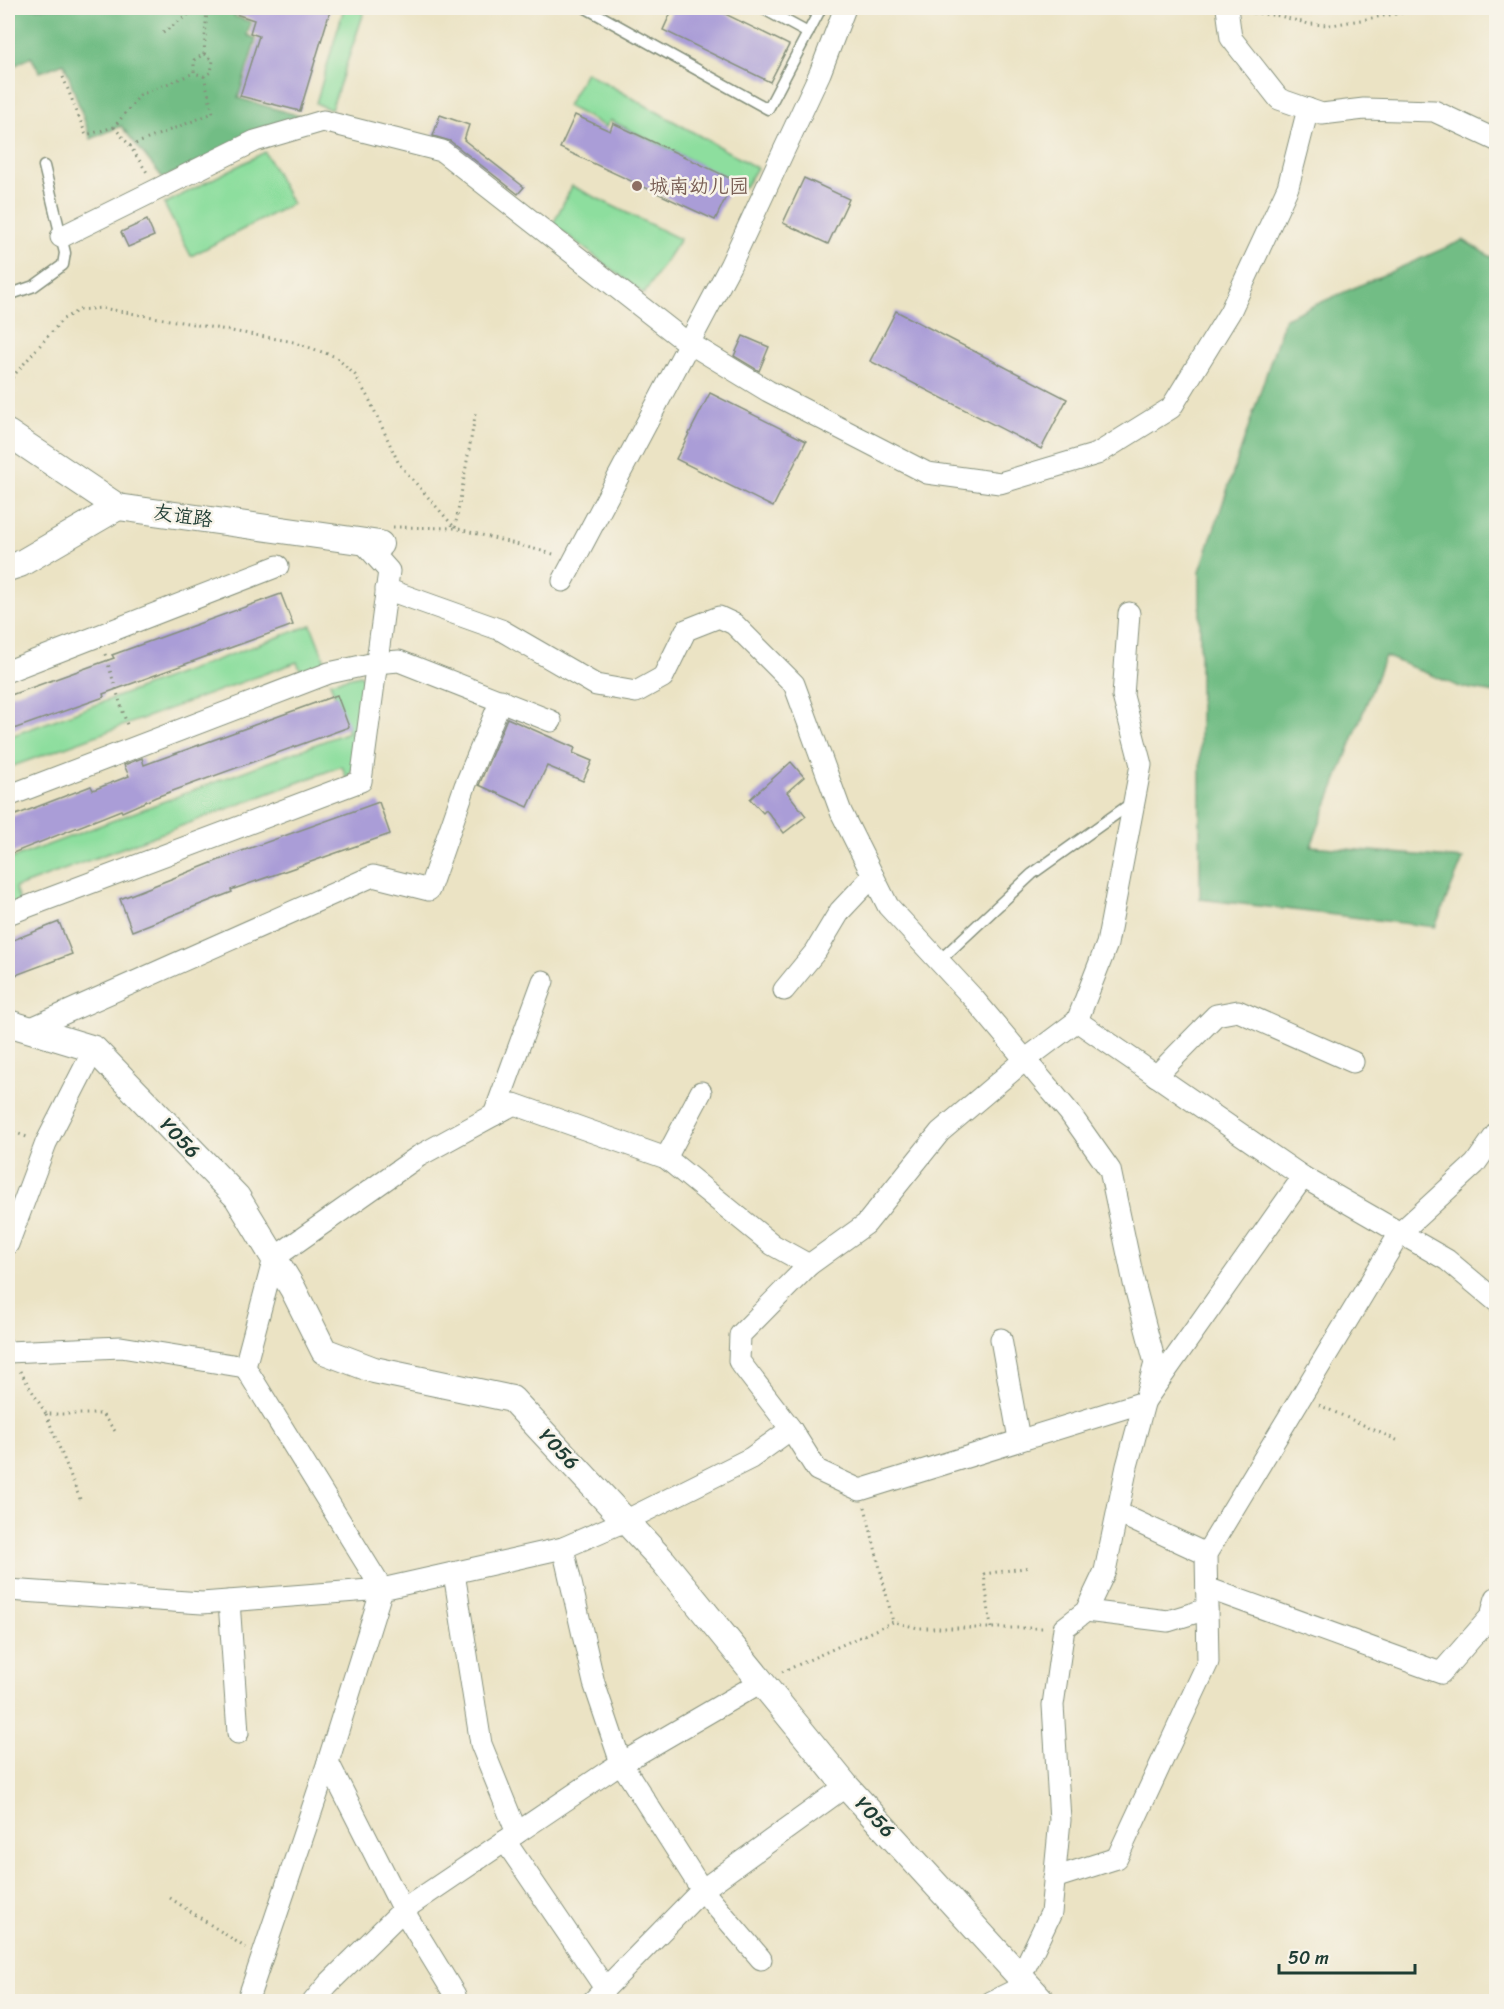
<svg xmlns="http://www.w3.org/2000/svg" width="1504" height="2009" font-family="Sriracha,'LXGW WenKai TC',sans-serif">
<rect width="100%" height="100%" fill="#f7f3e8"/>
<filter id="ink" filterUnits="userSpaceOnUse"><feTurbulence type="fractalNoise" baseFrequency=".0167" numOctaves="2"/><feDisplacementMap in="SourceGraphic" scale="12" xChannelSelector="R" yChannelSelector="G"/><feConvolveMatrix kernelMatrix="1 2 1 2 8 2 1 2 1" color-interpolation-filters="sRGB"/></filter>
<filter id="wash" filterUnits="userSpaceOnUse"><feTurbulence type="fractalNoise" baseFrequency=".008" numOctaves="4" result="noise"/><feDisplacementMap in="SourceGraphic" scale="24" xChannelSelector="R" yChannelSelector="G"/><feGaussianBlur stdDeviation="1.35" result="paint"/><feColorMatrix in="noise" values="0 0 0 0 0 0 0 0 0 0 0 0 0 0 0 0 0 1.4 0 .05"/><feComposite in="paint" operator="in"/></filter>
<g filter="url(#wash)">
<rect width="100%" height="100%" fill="#ebe3c4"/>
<g fill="#8dde9e" stroke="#568e69" stroke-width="1.5">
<path d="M344,8L364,12L331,110L316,103Z"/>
<path d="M586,72L757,168L745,187L610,120L606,127L567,106Z"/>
<path d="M265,152L292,204L191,256L164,204Z"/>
<path d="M572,186L680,239L644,294L553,224Z"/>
<path d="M311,625L327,666L302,674L297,662L8,768V737Z"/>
<path d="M360,675L366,681L355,765L347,780L342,766L15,888L20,904L8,909V860L348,732L330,682Z"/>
</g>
<g fill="#72bd85" stroke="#487d5c" stroke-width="1.5">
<path d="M8,8H236L234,16L251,22L247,35L256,39L238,98L300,116L163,178L121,126L91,139L64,63L40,72L31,57L8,69Z"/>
<path d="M1463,240L1496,260V693L1460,687L1385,656L1311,846L1463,859L1435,927L1200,899V571L1285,318Z"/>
</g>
<g id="blocks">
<g fill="#aa9dd7">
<path d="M224,8H331L300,111L240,96L259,36L250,33L254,20L223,10Z"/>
<path d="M673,8H713L789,45L770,82L663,30Z"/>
<path d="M440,115L469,125L464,140L524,187L518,194L450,141L433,136Z"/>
<path d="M575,115L610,131L613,123L734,180L715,220L560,148Z"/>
<path d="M804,178L849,199L828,244L783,223Z"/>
<path d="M147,220L154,236L128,247L121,232Z"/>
<path d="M896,311L1067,399L1041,449L870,361Z"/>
<path d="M743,336L769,347L759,371L734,356Z"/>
<path d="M710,393L806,441L773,507L676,459Z"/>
<path d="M281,594L293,625L103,694L104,697L8,731V696L114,658L112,655Z"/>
<path d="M337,695L349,727L156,797L122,812L121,810L8,855V818L91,786L93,790L129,776L124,765L142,758L144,765Z"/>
<path d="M507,718L575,748L573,753L592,761L583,781L547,766L528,807L479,785Z"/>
<path d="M791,762L804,777L787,792L806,816L784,833L766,810L763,813L750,799Z"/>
<path d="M379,802L390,834L231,890L232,892L132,931L120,899L242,851Z"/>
<path d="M59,922L72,954L8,978V942Z"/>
</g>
</g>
</g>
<g filter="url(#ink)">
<use href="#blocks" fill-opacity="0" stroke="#85907c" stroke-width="1.5"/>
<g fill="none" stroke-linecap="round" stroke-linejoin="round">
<g stroke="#85907c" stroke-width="13">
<g id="service">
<path d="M586,8L768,109L821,8"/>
<path d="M762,8L808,33"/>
<path d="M8,295L34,286L63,265L65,253L44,166"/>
<path d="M939,961L1032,874L1133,802"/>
</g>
</g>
<g stroke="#85907c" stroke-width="23">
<g id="minor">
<path d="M1227,8L1231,38L1279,99L1322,114L1364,109L1434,111L1496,140"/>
<path d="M61,237L255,141L323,121L442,151L681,338L768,391L927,473L1000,483L1097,454L1171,408L1230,312L1288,187L1308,109"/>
<path d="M563,581L730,266L820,73L845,8"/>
<path d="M386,589L501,630L596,685L636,692L663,677L686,630L719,617L734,624L794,684L841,812L888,906L974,999L1069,1112L1110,1170L1134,1283L1155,1363L1127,1466L1105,1571L1086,1611L1064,1628L1053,1705L1060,1820L1051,1913L1021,1976"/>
<path d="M8,671L278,566"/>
<path d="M8,796L329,673L375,663L399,661L551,721"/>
<path d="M8,914L361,781L389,571L362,541"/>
<path d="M784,990L816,951L840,911L873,876"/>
<path d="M1077,1021L1303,1177L1447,1260L1496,1301"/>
<path d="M29,1029L373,876L429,890L465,786L501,700"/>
<path d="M1156,1076L1216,1015L1238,1011L1353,1062"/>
<path d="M494,1115L543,981"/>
<path d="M666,1158L701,1092"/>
<path d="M8,1244L46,1143L94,1049"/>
<path d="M1001,1339L1019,1439"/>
<path d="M8,1352L121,1347L245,1367L274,1258L419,1156L514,1104L666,1158L773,1245L809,1265L866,1224L940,1132L1025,1060L1077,1021L1107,944L1141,765L1123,696L1129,613"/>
<path d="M791,1429L817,1470L860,1490L1144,1402L1303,1177"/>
<path d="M1118,1513L1206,1554"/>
<path d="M563,1548L594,1683L621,1763L702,1890L761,1959"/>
<path d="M454,1573L481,1744L517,1833"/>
<path d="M1207,1588L1441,1673L1491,1616L1496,1598"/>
<path d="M8,1590L202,1603L382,1589L245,1367"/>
<path d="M229,1601L238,1733"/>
<path d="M1086,1611L1168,1621L1207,1609"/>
<path d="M328,1762L403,1910L455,1995"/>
<path d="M505,1841L605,1988"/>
<path d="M1054,1878L1117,1858L1208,1662L1206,1554L1400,1233L1475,1164L1496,1134"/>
<path d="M247,2002L328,1762L382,1589L563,1548L625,1521L751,1458L791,1429L739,1361L740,1335L809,1265"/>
<path d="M313,2002L328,1984L403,1910L610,1770L761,1682"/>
<path d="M592,2002L702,1890L846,1786"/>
<path d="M991,2002L1028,1984"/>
</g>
</g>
<g stroke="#85907c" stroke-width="28">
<g id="tertiary">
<path d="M8,433L118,507L380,544"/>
<path d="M8,568L20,564L118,507"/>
<path d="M8,1023L94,1049L237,1197L293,1289L324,1351L374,1370L512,1399L663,1561L846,1786L1043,2002"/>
</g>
</g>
<g stroke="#85907c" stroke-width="3" stroke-dasharray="1.5 4.5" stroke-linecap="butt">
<path d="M1247,12L1280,16L1309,24L1332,25L1406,12L1419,8"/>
<path d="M163,33L197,8"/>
<path d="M204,54L213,61L211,72L204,76L194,73V60Z"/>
<path d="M204,54L207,8"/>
<path d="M63,77L86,135L114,127L140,95L194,73"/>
<path d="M114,127L130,146L148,174"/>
<path d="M130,146L213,113L204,76"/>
<path d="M8,382L63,319L79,310L102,308L294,342L336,357L355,375L370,401L399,464L455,528L476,411"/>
<path d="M393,527L455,528L557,555"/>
<path d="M105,654L128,728"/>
<path d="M8,1130L27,1137"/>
<path d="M20,1371L46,1414H102L115,1431"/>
<path d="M1319,1405L1401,1442"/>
<path d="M46,1414L80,1499"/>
<path d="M865,1507L893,1622"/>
<path d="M991,1628L984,1574L1030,1567"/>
<path d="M782,1672L893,1622L918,1628H1046"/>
<path d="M170,1898L246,1948"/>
</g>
<use href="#service" stroke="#fff" stroke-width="10"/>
<use href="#minor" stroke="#fff" stroke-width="21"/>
<use href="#tertiary" stroke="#fff" stroke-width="26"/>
</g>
</g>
<circle fill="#8d6e63" stroke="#f7f3e8" stroke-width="2" cx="637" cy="186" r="6"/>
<g text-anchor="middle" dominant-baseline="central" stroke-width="5" stroke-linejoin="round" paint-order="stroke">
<g font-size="20" fill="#785e54" stroke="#f7f3e8" text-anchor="start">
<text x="649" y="186">城南幼儿园</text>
</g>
<g font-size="20" fill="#1f3d34" stroke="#f7f3e8">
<text transform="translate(183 516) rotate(8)">友谊路</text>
<text transform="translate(180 1138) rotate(46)">Y056</text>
<text transform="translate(559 1449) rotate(47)">Y056</text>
<text transform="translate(875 1817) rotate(47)">Y056</text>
</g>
</g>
<rect width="1504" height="2009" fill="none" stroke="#f7f3e8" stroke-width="30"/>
<path d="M1279 1964v9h136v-9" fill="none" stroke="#1f3d34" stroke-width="3"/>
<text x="1288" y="1964" font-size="18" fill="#1f3d34" stroke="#f7f3e8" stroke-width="4.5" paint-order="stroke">50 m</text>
</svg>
